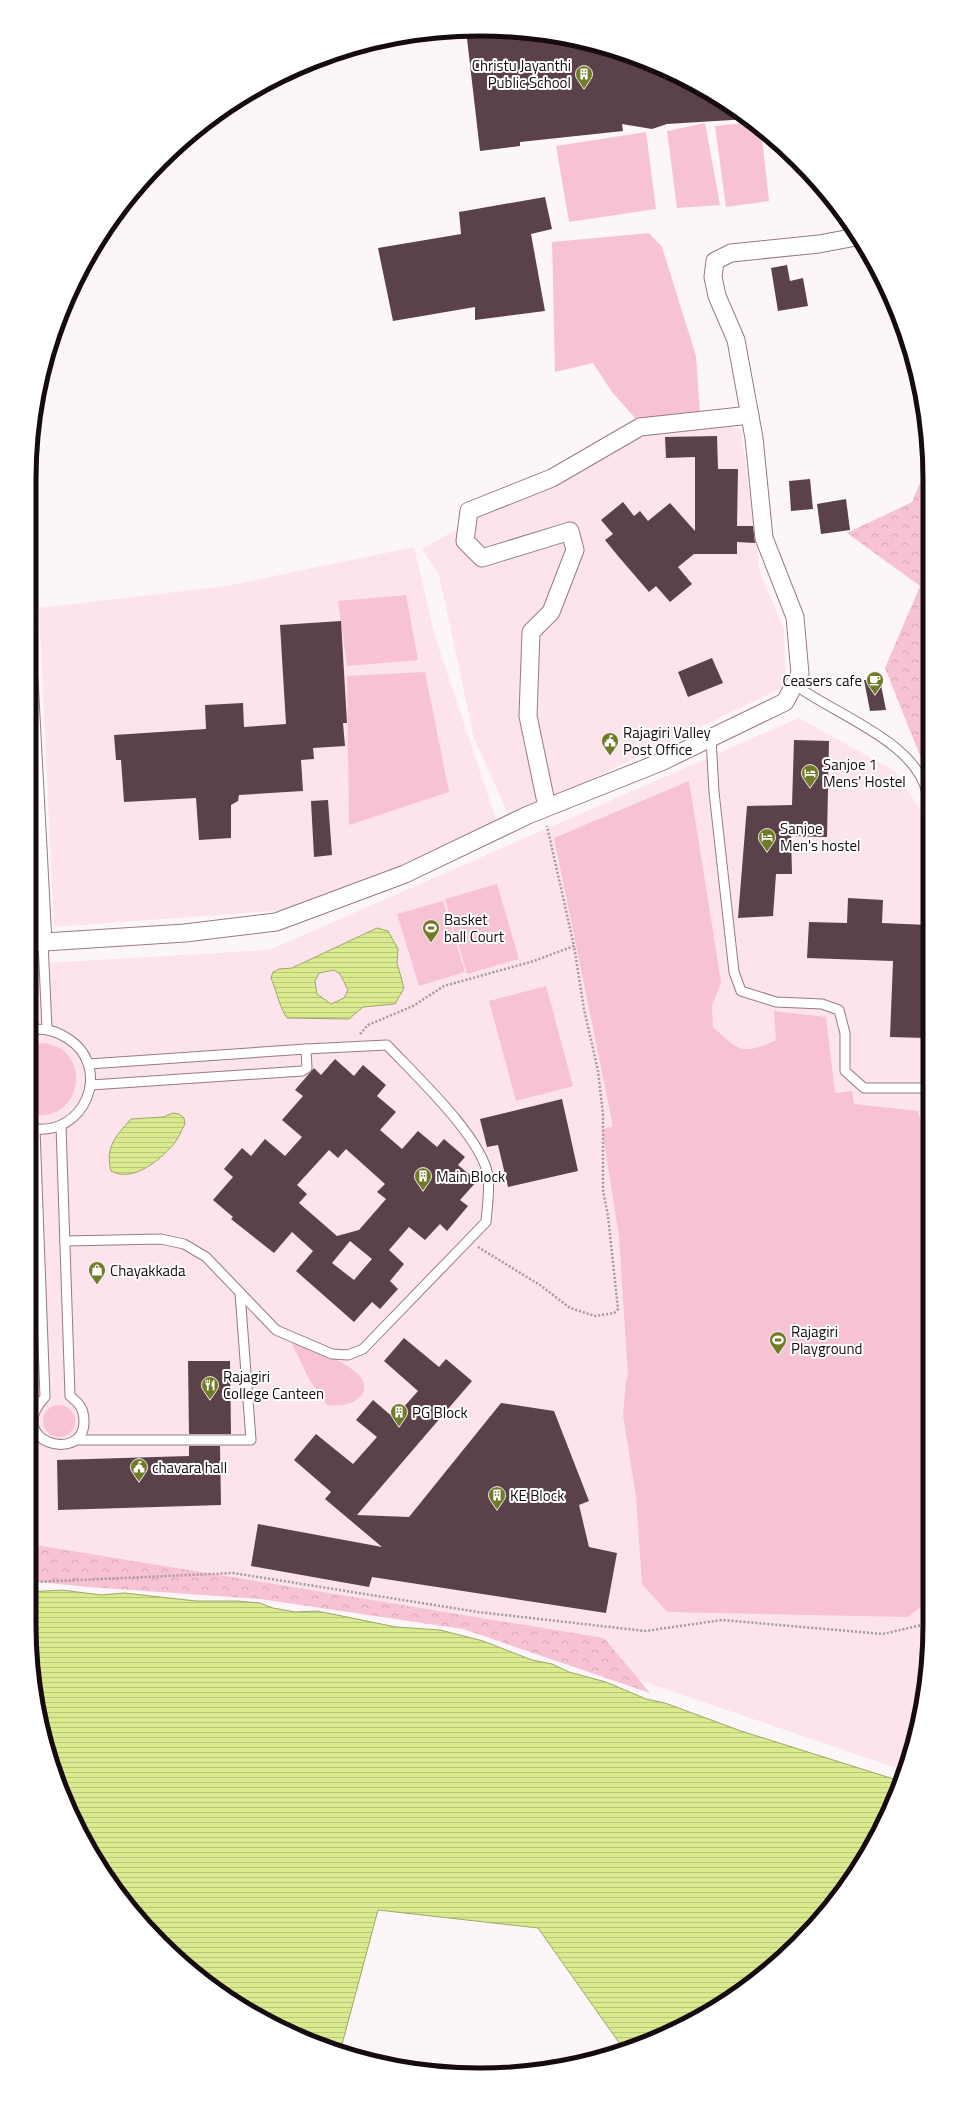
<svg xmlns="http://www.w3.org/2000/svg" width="959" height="2104" font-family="'Titillium Web',sans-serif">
<defs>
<pattern id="forest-crowns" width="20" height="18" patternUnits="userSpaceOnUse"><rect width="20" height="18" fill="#f8c2d5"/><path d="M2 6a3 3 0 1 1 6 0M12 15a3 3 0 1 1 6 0" fill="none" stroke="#d4a5b6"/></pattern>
<pattern id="water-rules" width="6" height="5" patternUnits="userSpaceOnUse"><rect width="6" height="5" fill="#daea8f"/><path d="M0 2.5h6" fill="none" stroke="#bac77a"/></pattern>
</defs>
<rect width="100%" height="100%" fill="#fdf6f8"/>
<g fill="#fce3ec">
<path d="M710,423L741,429L760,573L784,629L786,686L510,818L474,738L439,575L422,549L636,427Z"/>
<path d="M414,547L435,637L499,829L313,908L54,927L39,608L227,586Z"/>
<path d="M799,718L895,771L923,814L927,846L930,1625L924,1682L899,1769L449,1615L29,1567V964L269,950Z"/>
</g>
<g fill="#f8c2d5">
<path d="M754,122L761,129L769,201L726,207L715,126Z"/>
<path d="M705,123L720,205L677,208L667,131Z"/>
<path d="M646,132L656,209L569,222L556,146Z"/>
<path d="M649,233L662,247L696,356L700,413L636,419L612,392L593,363L555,372L552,242Z"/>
<path d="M406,595L418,660L347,666L338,601Z"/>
<path d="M425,672L449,792L349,825L347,676Z"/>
<path d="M689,781L721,982L712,1006L713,1027C740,1051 741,1056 776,1040L774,1011L826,1017L835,1093L852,1091L854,1104L918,1111L928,1148L930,1591L924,1594L923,1605L908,1617L667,1612L642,1584L636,1496L623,1415L626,1380L628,1376L619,1236L602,1129L612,1127V1121L554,838Z"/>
<path d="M497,884L519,959L467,974L445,899Z"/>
<path d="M443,901L465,972L419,986L397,914Z"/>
<path d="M546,986L573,1086L516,1101L489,1001Z"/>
<path d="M46,1043C51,1045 59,1047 63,1050C87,1070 77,1112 44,1115C40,1116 34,1114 29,1113V1045Z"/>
<path d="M290,1340C305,1346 382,1371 361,1396C351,1406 339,1406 327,1405L309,1379Z"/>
<circle cx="59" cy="1421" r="16"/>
</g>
<g fill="url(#forest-crowns)">
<path d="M926,469L927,773L885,668L920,586L847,533L912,502Z"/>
<path d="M29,1544L604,1638L650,1693L463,1629L260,1599L88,1587L29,1581Z"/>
</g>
<g fill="url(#water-rules)" stroke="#9fa769" fill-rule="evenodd">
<path d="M377,928L388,931L398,949L397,963L404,988L395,1004L363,1007L349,1019L287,1018C279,1006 277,992 271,978L273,972L279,969L292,968ZM334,970L340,974L348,990L344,998L331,1004L317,994L315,981L319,973Z"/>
<path d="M173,1113L179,1114L184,1118L185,1124C181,1131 178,1139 173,1145C159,1161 132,1183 111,1171C105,1147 115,1137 131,1119L163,1117Z"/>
<path d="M62,1590L101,1595L124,1593L196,1601H237L260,1603L273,1608L295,1612L317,1611L396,1627L440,1630L483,1641L532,1660L552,1664L569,1672L606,1682L646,1699L665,1703L741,1731L900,1781C873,1871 785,1968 705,2014C680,2029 651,2039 625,2051L538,1928L378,1910L340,2052L254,2015L183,1963L141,1921L89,1850L53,1770L38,1712L29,1625V1592Z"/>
</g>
<g fill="#5b414a" fill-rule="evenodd">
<path d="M479,29L567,38L652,63L748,119L667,124L652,129L622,124L623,131L520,142V146L480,151L466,30Z"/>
<path d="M545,197L552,229L531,234L545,311L475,320V307L393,321L378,248L461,234L459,212Z"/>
<path d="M787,265L790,281L803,278L808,306L778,311L771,268Z"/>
<path d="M717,436L718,469H738L737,526H753L755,543L737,542V554H694L678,567L692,584L670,602L656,586L649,592L618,556L605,540L613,534L601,520L623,502L634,516L640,511L648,521L670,503L695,531V457L666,458L665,437Z"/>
<path d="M810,479L813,509L791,511L789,481Z"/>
<path d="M846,499L850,530L821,534L817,504Z"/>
<path d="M341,621L347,723H343L345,746L313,748L314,759L301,760L303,791L239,795L238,801L231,805V838L199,840L196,798L124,802L121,760H116L114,735L206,729L205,705L243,703L244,727L286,724L280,625Z"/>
<path d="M712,658L723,683L688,697L678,672Z"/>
<path d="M864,680H880L886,710L870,711Z"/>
<path d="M794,740L829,741L827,837L791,836L792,874H776L773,916L738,918L747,806L792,805Z"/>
<path d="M328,800L332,855L314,857L311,801Z"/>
<path d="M848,898L883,900L882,923L928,925L925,1038L890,1037L893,961L807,958L809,922L847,923Z"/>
<path d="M335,1059L354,1076L363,1065L386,1085L377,1096L396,1112L380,1130L402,1149L418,1131L437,1147L444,1139L465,1157L458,1165L477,1181L460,1200L468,1206L447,1231L440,1224L425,1240L409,1227L389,1250L404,1264L390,1281L398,1289L380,1309L372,1302L354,1322L296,1271L313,1251L292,1232L274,1253L231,1219L233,1217L213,1200L233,1177L224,1169L242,1148L251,1156L265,1139L285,1156L302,1137L282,1120L303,1096L295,1090L314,1068L321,1075ZM346,1149L385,1184L377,1192L386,1199L359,1230L337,1236L299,1203L307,1194L297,1185L329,1150L338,1158ZM350,1241L372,1259L354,1280L332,1263Z"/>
<path d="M562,1099L578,1171L508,1187L498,1145L487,1147L480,1119Z"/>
<path d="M404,1338L439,1367L446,1359L472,1381L357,1515L409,1517L501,1403L554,1411L589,1501L579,1505L589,1547L617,1553L606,1613L372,1577L369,1587L251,1566L258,1524L382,1547L325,1499L331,1492L294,1460L316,1434L353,1464L377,1437L356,1420L373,1400L394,1418L418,1391L384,1361Z"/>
<path d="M188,1361H230L231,1434H189Z"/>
<path d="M189,1446H220L221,1505L58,1510L57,1460L189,1456Z"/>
</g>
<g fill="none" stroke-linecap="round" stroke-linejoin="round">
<g stroke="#977a84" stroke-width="11">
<g id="lane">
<path d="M794,684C833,714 916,741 927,793"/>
<path d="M711,738L714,792L734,972L741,991L776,1002L822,1004L839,1010L845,1033V1071L864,1088H920"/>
<path d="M43,942L47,1029"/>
<path d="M29,1030C44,1028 54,1030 67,1038C114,1067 85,1139 30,1128"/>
<path d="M89,1064L306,1049L307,1068L302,1071L91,1085"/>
<path d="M35,1129L45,1397C3,1442 84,1464 84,1422C84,1409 80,1404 70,1396L61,1126"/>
<path d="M65,1241L161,1239L184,1244L206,1257L276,1330L332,1354L348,1355L363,1349L486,1222C487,1208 490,1190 488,1176C482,1137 415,1075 387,1045L306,1049"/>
<path d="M76,1440H251L240,1293"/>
</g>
</g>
<g stroke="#977a84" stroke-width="19">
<g id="street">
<path d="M29,679L43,942"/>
<path d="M547,807L528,716L531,632L551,612L575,550L570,531L482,558L465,541L469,511L552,478L640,427L750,415"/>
<path d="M29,943L185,933L276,922L405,874L528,815L661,762L785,702L800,674L795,617L764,538L754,438L736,340L717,296L713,277L715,261L731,253L819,244L856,237"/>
</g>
</g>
<g stroke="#a29a9d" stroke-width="2.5" stroke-dasharray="2 2" stroke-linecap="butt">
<path d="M360,1034L368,1025L413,1006L444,986L534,961L574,946L547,826"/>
<path d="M478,1247L540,1285L570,1308L595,1316L614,1313L618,1309L608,1216L603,1190V1114L598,1071L584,1009L574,946"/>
<path d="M29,1580L35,1582L233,1573L478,1612L645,1631L722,1620L883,1634L930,1623"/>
</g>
<use href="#lane" stroke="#fff" stroke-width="9"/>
<use href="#street" stroke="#fff" stroke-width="17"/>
</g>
<defs>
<g id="building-pin" transform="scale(0.9)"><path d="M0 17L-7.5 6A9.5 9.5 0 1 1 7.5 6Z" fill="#6f7b27" stroke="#fff"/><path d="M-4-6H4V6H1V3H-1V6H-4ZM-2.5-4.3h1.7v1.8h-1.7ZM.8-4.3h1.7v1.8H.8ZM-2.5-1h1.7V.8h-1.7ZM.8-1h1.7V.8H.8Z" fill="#fff"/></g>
<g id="cafe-pin" transform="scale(0.9)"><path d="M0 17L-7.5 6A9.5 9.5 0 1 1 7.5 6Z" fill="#6f7b27" stroke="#fff"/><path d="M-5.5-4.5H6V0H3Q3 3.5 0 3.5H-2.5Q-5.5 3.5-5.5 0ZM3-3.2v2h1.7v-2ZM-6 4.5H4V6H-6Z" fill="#fff"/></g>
<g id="civic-pin" transform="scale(0.9)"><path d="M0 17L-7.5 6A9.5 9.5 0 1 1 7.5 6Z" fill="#6f7b27" stroke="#fff"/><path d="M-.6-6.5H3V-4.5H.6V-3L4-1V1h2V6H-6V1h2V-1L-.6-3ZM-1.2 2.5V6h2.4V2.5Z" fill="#fff"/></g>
<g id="hotel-pin" transform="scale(0.9)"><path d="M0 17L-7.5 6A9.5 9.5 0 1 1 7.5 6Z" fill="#6f7b27" stroke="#fff"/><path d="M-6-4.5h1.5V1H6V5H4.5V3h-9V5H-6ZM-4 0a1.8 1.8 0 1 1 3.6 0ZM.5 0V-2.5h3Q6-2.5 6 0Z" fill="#fff"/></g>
<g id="stadium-pin" transform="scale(0.9)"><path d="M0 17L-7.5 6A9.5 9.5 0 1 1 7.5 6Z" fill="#6f7b27" stroke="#fff"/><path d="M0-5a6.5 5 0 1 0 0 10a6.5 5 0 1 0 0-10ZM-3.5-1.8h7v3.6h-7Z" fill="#fff"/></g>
<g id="shop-pin" transform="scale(0.9)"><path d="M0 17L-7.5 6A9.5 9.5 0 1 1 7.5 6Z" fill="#6f7b27" stroke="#fff"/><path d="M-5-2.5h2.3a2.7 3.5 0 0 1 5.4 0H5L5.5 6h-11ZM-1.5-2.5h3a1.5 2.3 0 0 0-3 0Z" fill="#fff"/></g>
<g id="restaurant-pin" transform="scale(0.9)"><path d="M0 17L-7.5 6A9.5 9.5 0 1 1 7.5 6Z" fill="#6f7b27" stroke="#fff"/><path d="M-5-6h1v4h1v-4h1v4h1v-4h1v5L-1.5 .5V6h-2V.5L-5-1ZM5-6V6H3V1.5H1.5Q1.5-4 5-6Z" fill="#fff"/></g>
</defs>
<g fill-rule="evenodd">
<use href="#building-pin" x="584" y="74"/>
<use href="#cafe-pin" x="875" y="680"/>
<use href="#civic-pin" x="610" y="741"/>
<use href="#hotel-pin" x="810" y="773"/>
<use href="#hotel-pin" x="767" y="837"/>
<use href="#stadium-pin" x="431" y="928"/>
<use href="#building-pin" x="423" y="1176"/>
<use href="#shop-pin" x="97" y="1270"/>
<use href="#stadium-pin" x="778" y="1340"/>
<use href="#restaurant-pin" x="210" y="1385"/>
<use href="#building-pin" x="399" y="1412"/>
<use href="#civic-pin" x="139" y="1467"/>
<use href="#building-pin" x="497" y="1495"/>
</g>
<g text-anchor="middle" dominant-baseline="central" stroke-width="4" stroke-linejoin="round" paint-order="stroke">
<g font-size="15" fill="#160b0f" stroke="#fff" text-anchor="start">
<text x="571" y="65" text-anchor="end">Christu Jayanthi<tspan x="571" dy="17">Public School</tspan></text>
<text x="862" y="680" text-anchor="end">Ceasers cafe</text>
<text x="623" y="732">Rajagiri Valley<tspan x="623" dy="17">Post Office</tspan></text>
<text x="823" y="764">Sanjoe 1<tspan x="823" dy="17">Mens' Hostel</tspan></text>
<text x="780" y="828">Sanjoe<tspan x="780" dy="17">Men's hostel</tspan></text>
<text x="444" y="919">Basket<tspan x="444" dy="17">ball Court</tspan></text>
<text x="436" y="1176">Main Block</text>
<text x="110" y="1270">Chayakkada</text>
<text x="791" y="1331">Rajagiri<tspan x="791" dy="17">Playground</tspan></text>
<text x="223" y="1376">Rajagiri<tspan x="223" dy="17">College Canteen</tspan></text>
<text x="412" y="1412">PG Block</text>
<text x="152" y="1467">chavara hall</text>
<text x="510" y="1495">KE Block</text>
</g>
</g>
<path d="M0 0H959V2104H0ZM479 36H480A443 443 0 0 1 923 479V1625A443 443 0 0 1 480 2068H479A443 443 0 0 1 36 1625V479A443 443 0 0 1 479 36Z" fill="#fff" fill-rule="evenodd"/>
<path fill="none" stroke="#160b0f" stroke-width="5" d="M479 36H480A443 443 0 0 1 923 479V1625A443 443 0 0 1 480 2068H479A443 443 0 0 1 36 1625V479A443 443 0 0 1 479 36Z"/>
</svg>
